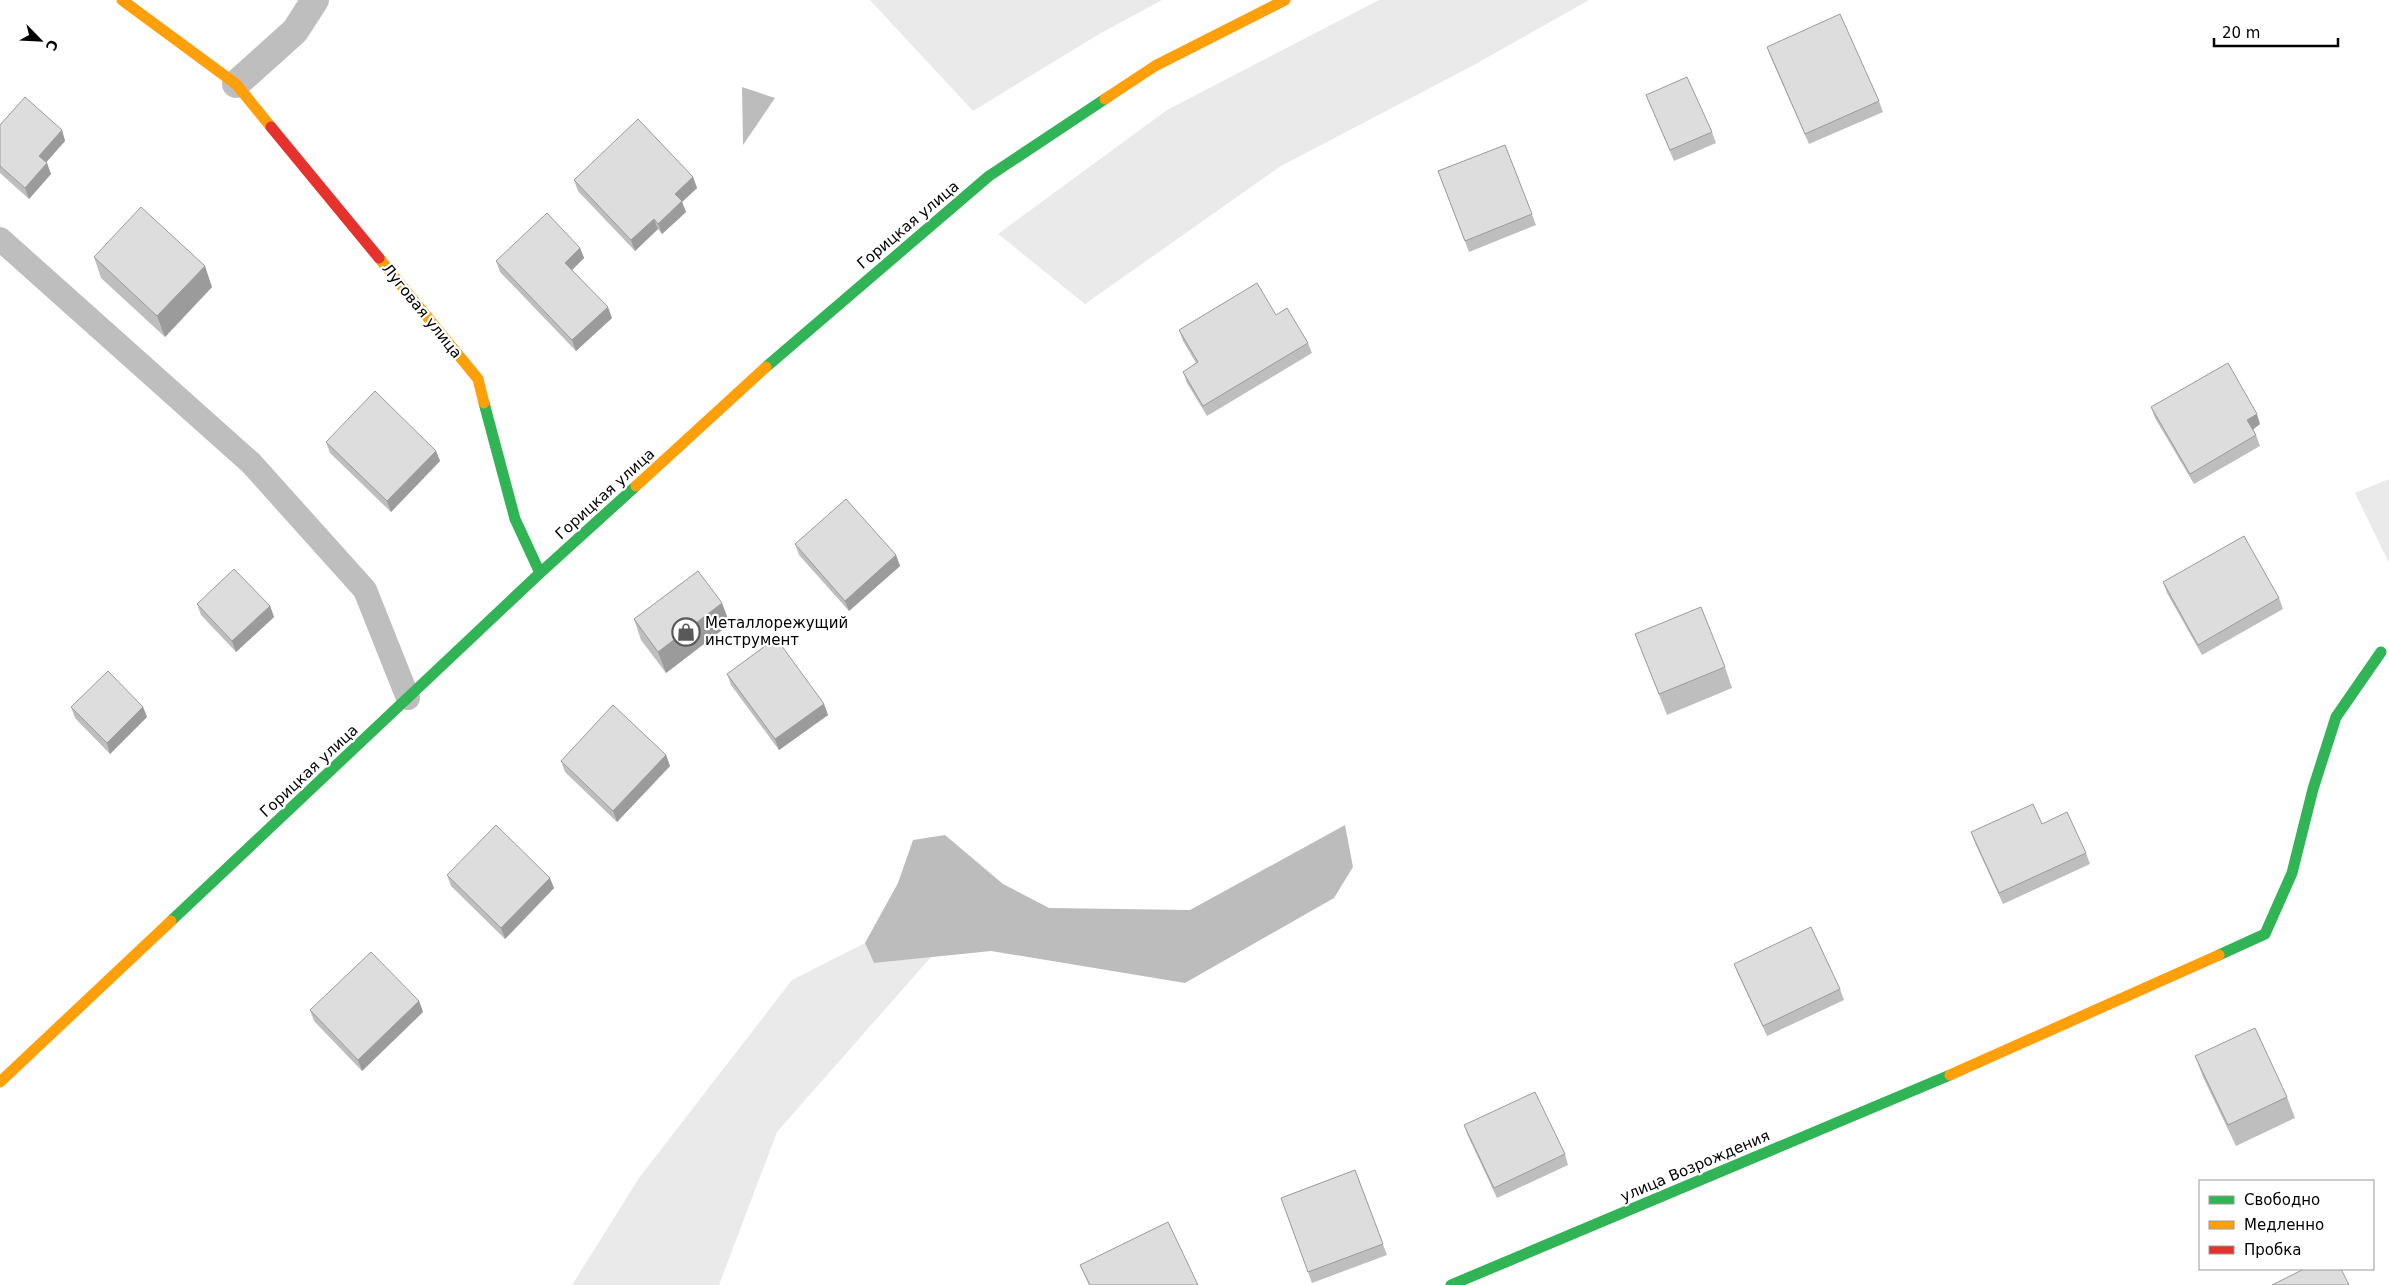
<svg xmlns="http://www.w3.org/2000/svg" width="2389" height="1285" font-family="'DejaVu Sans',sans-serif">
<rect width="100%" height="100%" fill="#fff"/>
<g fill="#eaeaea">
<path d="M870,0H1162L1101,33L973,111Z"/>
<path d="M1379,0H1589L1474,65L1281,166L1085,304L998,234L1167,110Z"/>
<path d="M2389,479V563L2355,493Z"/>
<path d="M865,943L874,963L931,957L777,1132L719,1285H572L639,1178L792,980Z"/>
</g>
<g fill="#bcbcbc">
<path d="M742,87L775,98L743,145Z"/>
<path d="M1345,825L1353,867L1334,898L1185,983L991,951L874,963L865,943L898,883L913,840L945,835L1003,884L1049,908L1190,910Z"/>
</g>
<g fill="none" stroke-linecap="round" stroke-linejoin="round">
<path stroke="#bebebe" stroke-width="24" d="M0,239L251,463L365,590L408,698"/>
<path stroke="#bebebe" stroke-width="28" d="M236,84L295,31L315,0"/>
<g stroke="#30b455" stroke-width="11">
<path d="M766,367L989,176L1105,99"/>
<path d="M484,403L515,519L540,573"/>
<path d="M171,921L540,573L636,486"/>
<path d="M2219,955L2265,934L2292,873L2313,789L2336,717L2381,652"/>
<path d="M1451,1285L1950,1075"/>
</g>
<g stroke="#ff9f0a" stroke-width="11">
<path d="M122,0L236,84L271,127"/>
<path d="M1105,99L1155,66L1285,0"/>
<path d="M379,258L478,379L484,403"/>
<path d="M636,486L766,367"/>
<path d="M1950,1075L2219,955"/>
<path d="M0,1082L171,921"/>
</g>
<path stroke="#e5322d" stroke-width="11" d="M271,127L379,258"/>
</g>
<g fill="#bebebe">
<path d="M1767,47L1879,101L1883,112L1809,144L1771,58Z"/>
<path d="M1646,95L1712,132L1716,143L1674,161Z"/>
<path d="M0,125L62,130L65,141L46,162L51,174L29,199L0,173Z"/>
<path d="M1505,145L1536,225L1469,252L1438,171Z"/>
<path d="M693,177L697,188L682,202L686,212L662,234L658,229L635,251L578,191L574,180Z"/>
<path d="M580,248L584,258L572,270L612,318L576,351L500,272L496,261Z"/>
<path d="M94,257L212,287L165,337L101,278Z"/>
<path d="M1276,315L1308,343L1312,353L1207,416L1187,383L1183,372L1196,363L1183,341L1179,330Z"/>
<path d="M2151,407L2260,424L2253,429L2256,435L2260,446L2194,484L2155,418Z"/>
<path d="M326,442L436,451L440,461L391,512L330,453Z"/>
<path d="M795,544L896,555L900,566L849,611L799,555Z"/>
<path d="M2163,582L2279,598L2283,609L2202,655L2167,593Z"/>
<path d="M197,604L270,606L274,617L236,652L201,615Z"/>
<path d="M634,619L730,624L666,673L641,640Z"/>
<path d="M1635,634L1725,667L1732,688L1667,715Z"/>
<path d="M727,674L824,704L828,715L779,750L731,685Z"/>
<path d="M71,707H143L147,717L110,754L75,718Z"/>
<path d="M666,755L670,766L617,822L565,772L561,761Z"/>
<path d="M2042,824L2086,853L2090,864L2003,904L1975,843L1971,832Z"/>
<path d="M447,875L554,888L505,939L451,886Z"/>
<path d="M1734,964L1840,989L1844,1000L1767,1036L1738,974Z"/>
<path d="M419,1001L423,1012L362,1071L314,1021L310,1010Z"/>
<path d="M2195,1056L2287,1097L2295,1118L2236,1146L2203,1077Z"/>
<path d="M1464,1125L1565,1154L1568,1165L1497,1198L1468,1136Z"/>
<path d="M1355,1170L1387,1255L1312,1283L1281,1198Z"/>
<path d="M1080,1265L1198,1285H1089Z"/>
</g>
<g fill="#9b9b9b">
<path d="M62,130L65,141L43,166L39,156Z"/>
<path d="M47,163L51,174L29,199L25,188Z"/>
<path d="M693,177L697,188L682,202L686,212L662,234L658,224L675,194Z"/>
<path d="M654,219L658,229L635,251L631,240Z"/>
<path d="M580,248L584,258L569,273L565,263Z"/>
<path d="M205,266L212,287L165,337L157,316Z"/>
<path d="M608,307L612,318L576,351L572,340Z"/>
<path d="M2257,414L2260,424L2251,431L2247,420Z"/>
<path d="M436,451L440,461L391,512L387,501Z"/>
<path d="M896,555L900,566L849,611L845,601Z"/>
<path d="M722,603L730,624L666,673L658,652Z"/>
<path d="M270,606L274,617L236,652L232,641Z"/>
<path d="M824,704L828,715L779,750L775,739Z"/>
<path d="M143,707L147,717L110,754L107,743Z"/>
<path d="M666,755L670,766L617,822L613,811Z"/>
<path d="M550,878L554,888L505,939L501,928Z"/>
<path d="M419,1001L423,1012L362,1071L358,1060Z"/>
</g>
<g fill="#ddd" stroke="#9b9b9b">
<path d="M1840,14L1879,101L1805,134L1767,47Z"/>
<path d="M1687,77L1712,132L1670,150L1646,95Z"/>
<path d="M25,97L62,130L39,156L47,163L25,188L0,166V125Z"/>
<path d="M638,119L693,177L675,194L682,201L658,224L654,219L631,240L574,180Z"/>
<path d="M1505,145L1532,214L1465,241L1438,171Z"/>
<path d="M141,207L205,266L157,316L94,257Z"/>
<path d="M547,213L580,248L565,263L608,307L572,340L496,261Z"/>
<path d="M1257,283L1276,315L1287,308L1308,343L1203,406L1183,372L1198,362L1179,330Z"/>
<path d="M2228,363L2257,414L2247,420L2256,435L2190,474L2151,407Z"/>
<path d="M375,391L436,451L387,501L326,442Z"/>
<path d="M846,499L896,555L845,601L795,544Z"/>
<path d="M2244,536L2279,598L2198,645L2163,582Z"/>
<path d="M234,569L270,606L232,641L197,604Z"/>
<path d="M698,571L722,603L658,652L634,619Z"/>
<path d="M1701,607L1725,667L1659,694L1635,634Z"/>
<path d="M776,638L824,704L775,739L727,674Z"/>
<path d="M108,671L143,707L107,743L71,707Z"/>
<path d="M613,705L666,755L613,811L561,761Z"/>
<path d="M2033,804L2042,824L2067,812L2086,853L1999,893L1971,832Z"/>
<path d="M496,825L550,878L501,928L447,875Z"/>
<path d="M1811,927L1840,989L1763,1026L1734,964Z"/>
<path d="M371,952L419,1001L358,1060L310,1010Z"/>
<path d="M2255,1028L2287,1097L2228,1125L2195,1056Z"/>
<path d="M1535,1092L1565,1154L1494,1188L1464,1125Z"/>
<path d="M1355,1170L1383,1244L1308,1272L1281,1198Z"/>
<path d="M1168,1222L1198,1285H1090L1080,1265Z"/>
<path d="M2304,1269H2341L2349,1285H2272Z"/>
</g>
<defs>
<g id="shop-ring" transform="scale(1.4375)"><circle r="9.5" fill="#fff" stroke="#595959" stroke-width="1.5"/><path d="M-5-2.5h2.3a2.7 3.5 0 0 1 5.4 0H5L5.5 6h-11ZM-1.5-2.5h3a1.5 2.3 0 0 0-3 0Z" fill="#595959"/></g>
</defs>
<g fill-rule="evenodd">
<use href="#shop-ring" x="686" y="632"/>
</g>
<g text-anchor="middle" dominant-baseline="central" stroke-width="4.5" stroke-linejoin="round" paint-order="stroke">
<g font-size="15" fill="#000" stroke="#fff">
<text transform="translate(908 225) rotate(-40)">Горицкая улица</text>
<text transform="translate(422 311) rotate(51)">Луговая улица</text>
<text transform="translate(605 494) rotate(-42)">Горицкая улица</text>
<text transform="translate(309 771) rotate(-43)">Горицкая улица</text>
<text transform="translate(1695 1166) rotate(-23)">улица Возрождения</text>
</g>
<g font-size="15" fill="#000" stroke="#fff" text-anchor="start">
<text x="705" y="623">Металлорежущий<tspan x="705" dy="17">инструмент</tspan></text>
</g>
</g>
<rect x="2199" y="1180" width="175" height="90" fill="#ffffff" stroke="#999999"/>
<rect x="2209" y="1196" width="25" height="8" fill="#30b455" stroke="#999999"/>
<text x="2244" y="1205" font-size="15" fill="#000000">Свободно</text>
<rect x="2209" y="1221" width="25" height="8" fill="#ff9f0a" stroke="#999999"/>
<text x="2244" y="1230" font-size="15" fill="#000000">Медленно</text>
<rect x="2209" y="1246" width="25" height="8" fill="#e5322d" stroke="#999999"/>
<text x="2244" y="1255" font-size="15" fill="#000000">Пробка</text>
<g transform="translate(40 40) rotate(114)" stroke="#ffffff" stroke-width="4" paint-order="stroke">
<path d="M0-4L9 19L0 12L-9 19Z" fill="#000000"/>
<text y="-8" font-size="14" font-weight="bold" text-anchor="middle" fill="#000000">С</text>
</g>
<path d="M2214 38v8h124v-8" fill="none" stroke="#000000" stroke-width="2.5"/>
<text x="2222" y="38" font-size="15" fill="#000000" stroke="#ffffff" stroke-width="4" paint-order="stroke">20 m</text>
</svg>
